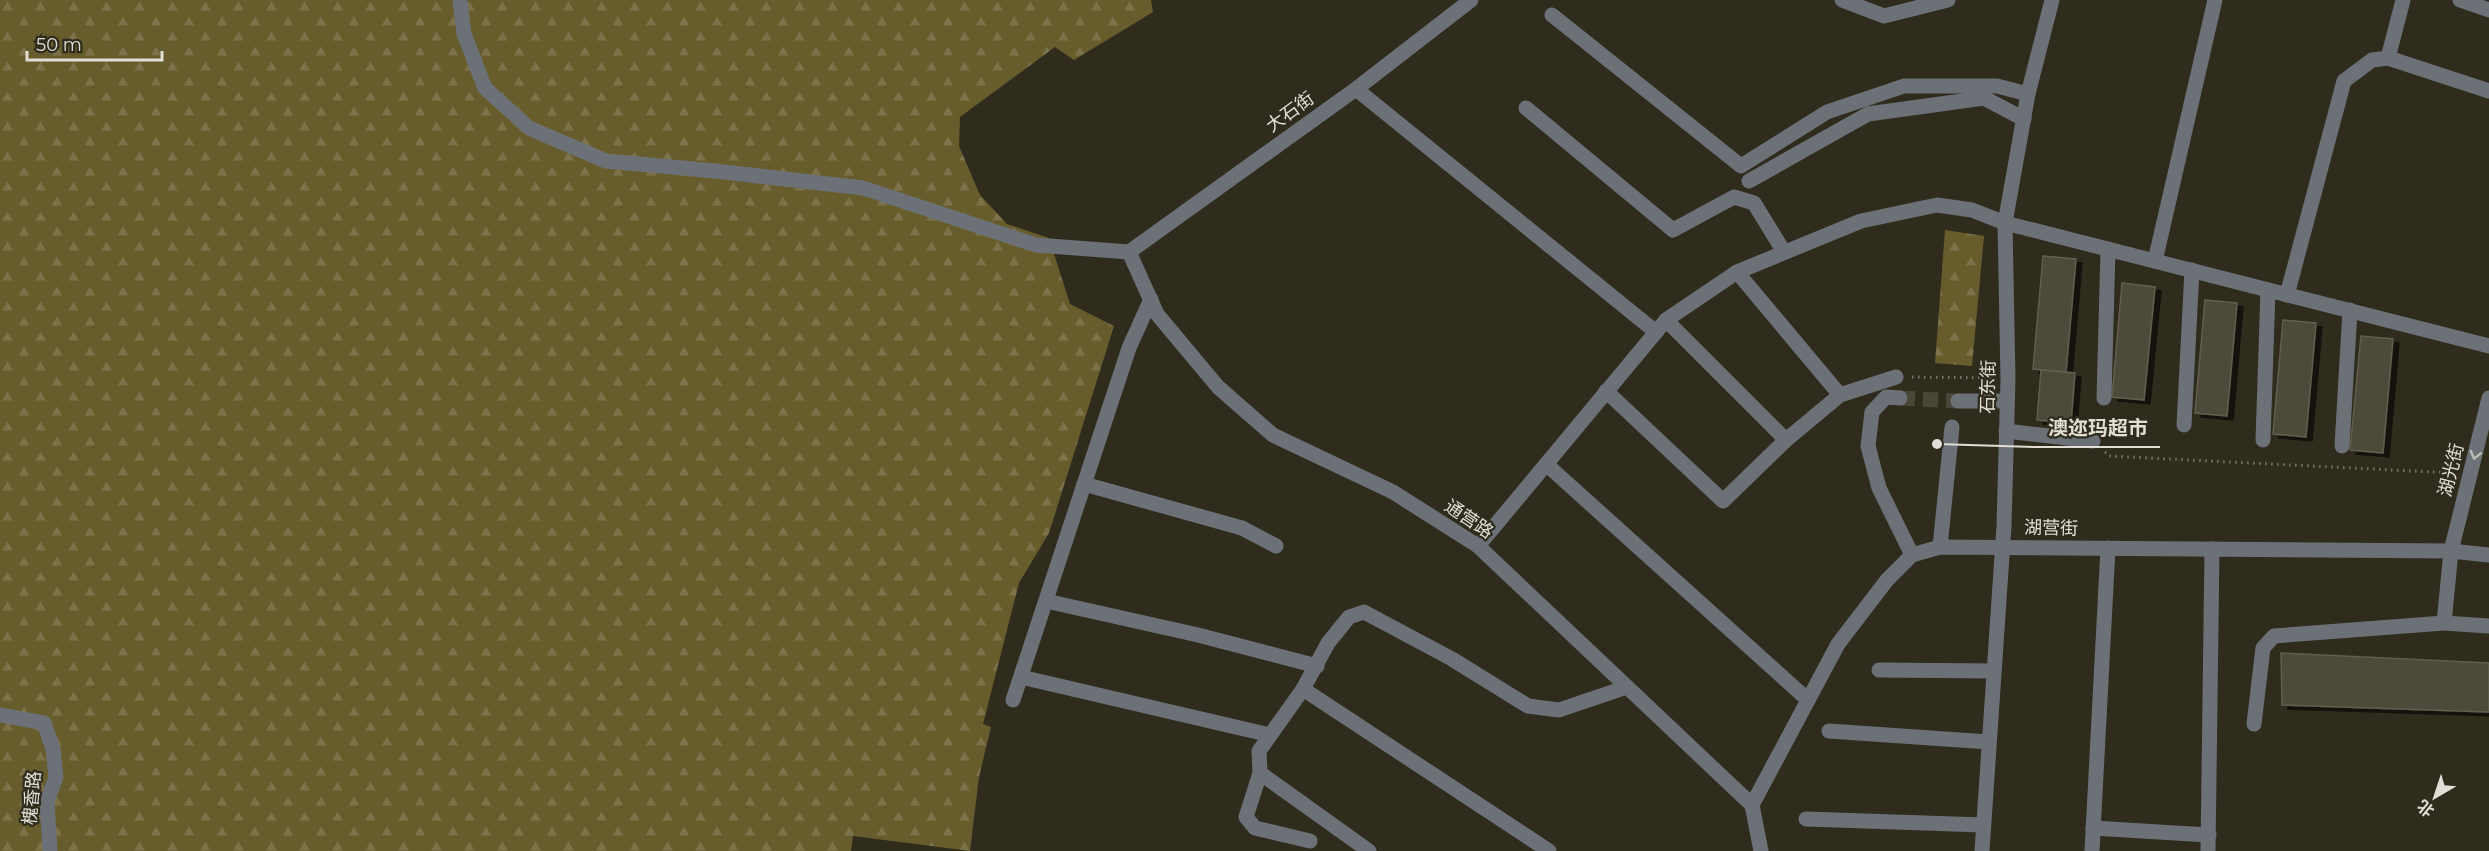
<svg xmlns="http://www.w3.org/2000/svg" width="2489" height="851" font-family="Montserrat,'Noto Sans SC',sans-serif">
<defs>
<pattern id="forest-firs" width="22" height="20" patternUnits="userSpaceOnUse" patternTransform="scale(1.5)"><rect width="22" height="20" fill="#675c2c"/><path d="M5 1l3.5 6h-7zM16 11l3.5 6h-7z" fill="#7c734a"/></pattern>
<filter id="shadow"><feDropShadow dx="6" dy="4" stdDeviation="0" flood-color="#0009"/></filter>
</defs>
<rect width="100%" height="100%" fill="#2f2c1d"/>
<g fill="url(#forest-firs)">
<path d="M0,0H1151L1153,12L1074,60L1055,47L960,117L959,146L980,195L1007,224L1049,238L1070,304L1114,326L1049,533L1019,583L983,724L991,727L979,777L970,851L853,836L851,851H0Z"/>
<path d="M1945,230L1984,236L1972,366L1935,363Z"/>
</g>
<g fill="#4d4a3a" stroke="#615e4e" stroke-width="1.5" filter="url(#shadow)">
<path d="M2043,256L2076,259L2066,372L2033,369Z"/>
<path d="M2122,283L2155,287L2144,400L2112,397Z"/>
<path d="M2205,300L2237,303L2227,416L2195,413Z"/>
<path d="M2283,320L2316,323L2306,437L2273,434Z"/>
<path d="M2361,336L2393,339L2383,453L2350,450Z"/>
<path d="M2041,370L2075,373L2071,423L2037,420Z"/>
<path d="M2281,653L2489,663V712L2282,705Z"/>
</g>
<g fill="none" stroke-linecap="round" stroke-linejoin="round">
<path stroke="#4a4739" stroke-width="15" stroke-dasharray="15 8" stroke-linecap="butt" d="M1900,398L1958,401"/>
<g stroke="#79766a" stroke-width="3" stroke-dasharray="1.5 4.5" stroke-linecap="butt">
<path d="M1912,377L1993,378"/>
<path d="M2105,452L2109,456L2453,473"/>
</g>
<g stroke="#6c7177" stroke-width="15">
<path d="M460,0L464,34L485,88L529,128L606,161L715,171L863,188L1036,245L1129,252"/>
<path d="M1842,0L1884,16L1948,0"/>
<path d="M2460,0L2489,10"/>
<path d="M1552,15L1741,166L1827,112L1904,86H1997L2028,94"/>
<path d="M2388,58L2403,0"/>
<path d="M1356,89L1656,332"/>
<path d="M1526,108L1673,230L1734,197L1754,203L1784,252"/>
<path d="M1749,181L1868,114L1984,98L2024,119"/>
<path d="M1129,252L1157,314L1218,387L1273,435L1393,492L1478,546L1752,805L1761,851"/>
<path d="M1129,252L1356,89L1471,0"/>
<path d="M2155,261L2215,0"/>
<path d="M1737,272L1840,395"/>
<path d="M2287,295L2344,81L2372,60L2388,58L2489,91"/>
<path d="M1666,320L1786,440L1840,395L1896,377"/>
<path d="M1606,391L1723,501L1786,440"/>
<path d="M1900,398L1886,397L1872,412L1868,446L1879,488L1912,555"/>
<path d="M2104,398L2108,249"/>
<path d="M1958,401H2007"/>
<path d="M2184,425L2192,270"/>
<path d="M2006,431L2093,441"/>
<path d="M2263,440L2268,290"/>
<path d="M2342,446L2350,310"/>
<path d="M1546,464L1808,700"/>
<path d="M1084,484L1242,528L1276,546"/>
<path d="M1478,546L1666,320L1737,272L1861,221L1937,205L1972,210L2005,223L2489,346"/>
<path d="M1940,547L1952,427"/>
<path d="M1046,601L1198,635L1317,666"/>
<path d="M2444,623L2489,626"/>
<path d="M1879,670L1994,671"/>
<path d="M1021,677L1270,735"/>
<path d="M1303,689L1549,851"/>
<path d="M1013,700L1129,348L1151,299"/>
<path d="M0,715L44,723L53,749L56,777L47,802L50,851"/>
<path d="M2254,724L2263,648L2274,636L2444,623L2451,551L2489,398"/>
<path d="M1829,731L1989,742"/>
<path d="M1260,773L1246,817L1255,828L1310,841"/>
<path d="M1752,805L1838,644L1887,580L1912,555L1940,547L2451,551L2489,555"/>
<path d="M1806,819L1983,825"/>
<path d="M2093,828L2209,835"/>
<path d="M1369,851L1260,773L1259,751L1303,689L1328,643L1349,617L1364,612L1452,659L1528,706L1559,710L1627,687"/>
<path d="M1982,851L2004,526L2008,379L2005,223L2028,94L2052,0"/>
<path d="M2092,851L2108,548"/>
<path d="M2208,851L2212,549"/>
</g>
</g>
<defs><path id="oneway-chevron" d="M-2-3.5L2.5 0L-2 3.5" fill="none" stroke-width="1.6" stroke-linecap="round" stroke-linejoin="round" transform="scale(1.5)"/></defs>
<use stroke="#bdbdb9" href="#oneway-chevron" transform="translate(2475 455) rotate(104)"/>
<g text-anchor="middle" dominant-baseline="central" stroke-width="4.5" stroke-linejoin="round" paint-order="stroke">
<g font-size="18" fill="#e0ded5" stroke="#2f2c1d">
<text transform="translate(1290 112) rotate(-36)">大石街</text>
<text transform="translate(1988 387) rotate(-89)">石东街</text>
<text transform="translate(2451 470) rotate(-76)">湖光街</text>
<text transform="translate(1469 519) rotate(34)">通营路</text>
<text transform="translate(2051 528) rotate(1)">湖营街</text>
<text transform="translate(32 798) rotate(-85)">槐香路</text>
</g>
</g>
<path fill="none" stroke="#e0ded5" stroke-width="2" d="M1937 444L2036 447H2160"/>
<circle fill="#e0ded5" stroke="#2f2c1d" stroke-width="2" cx="1937" cy="444" r="6"/>
<g font-size="20" text-anchor="middle" font-weight="bold" fill="#e0ded5" stroke="#2f2c1d" stroke-width="4.5" stroke-linejoin="round" paint-order="stroke">
<text x="2098" y="435">澳迩玛超市</text>
</g>
<g transform="translate(2435 797) rotate(219)" stroke="#2f2c1d" stroke-width="4.5" paint-order="stroke">
<path d="M0-4.5L10 22L0 15L-10 22Z" fill="#e0ded5"/>
<text y="-9" font-size="16" font-weight="bold" text-anchor="middle" fill="#e0ded5">北</text>
</g>
<path d="M27 51v9h135v-9" fill="none" stroke="#e0ded5" stroke-width="3"/>
<text x="36" y="51" font-size="18" fill="#e0ded5" stroke="#2f2c1d" stroke-width="4.5" paint-order="stroke">50 m</text>
</svg>
